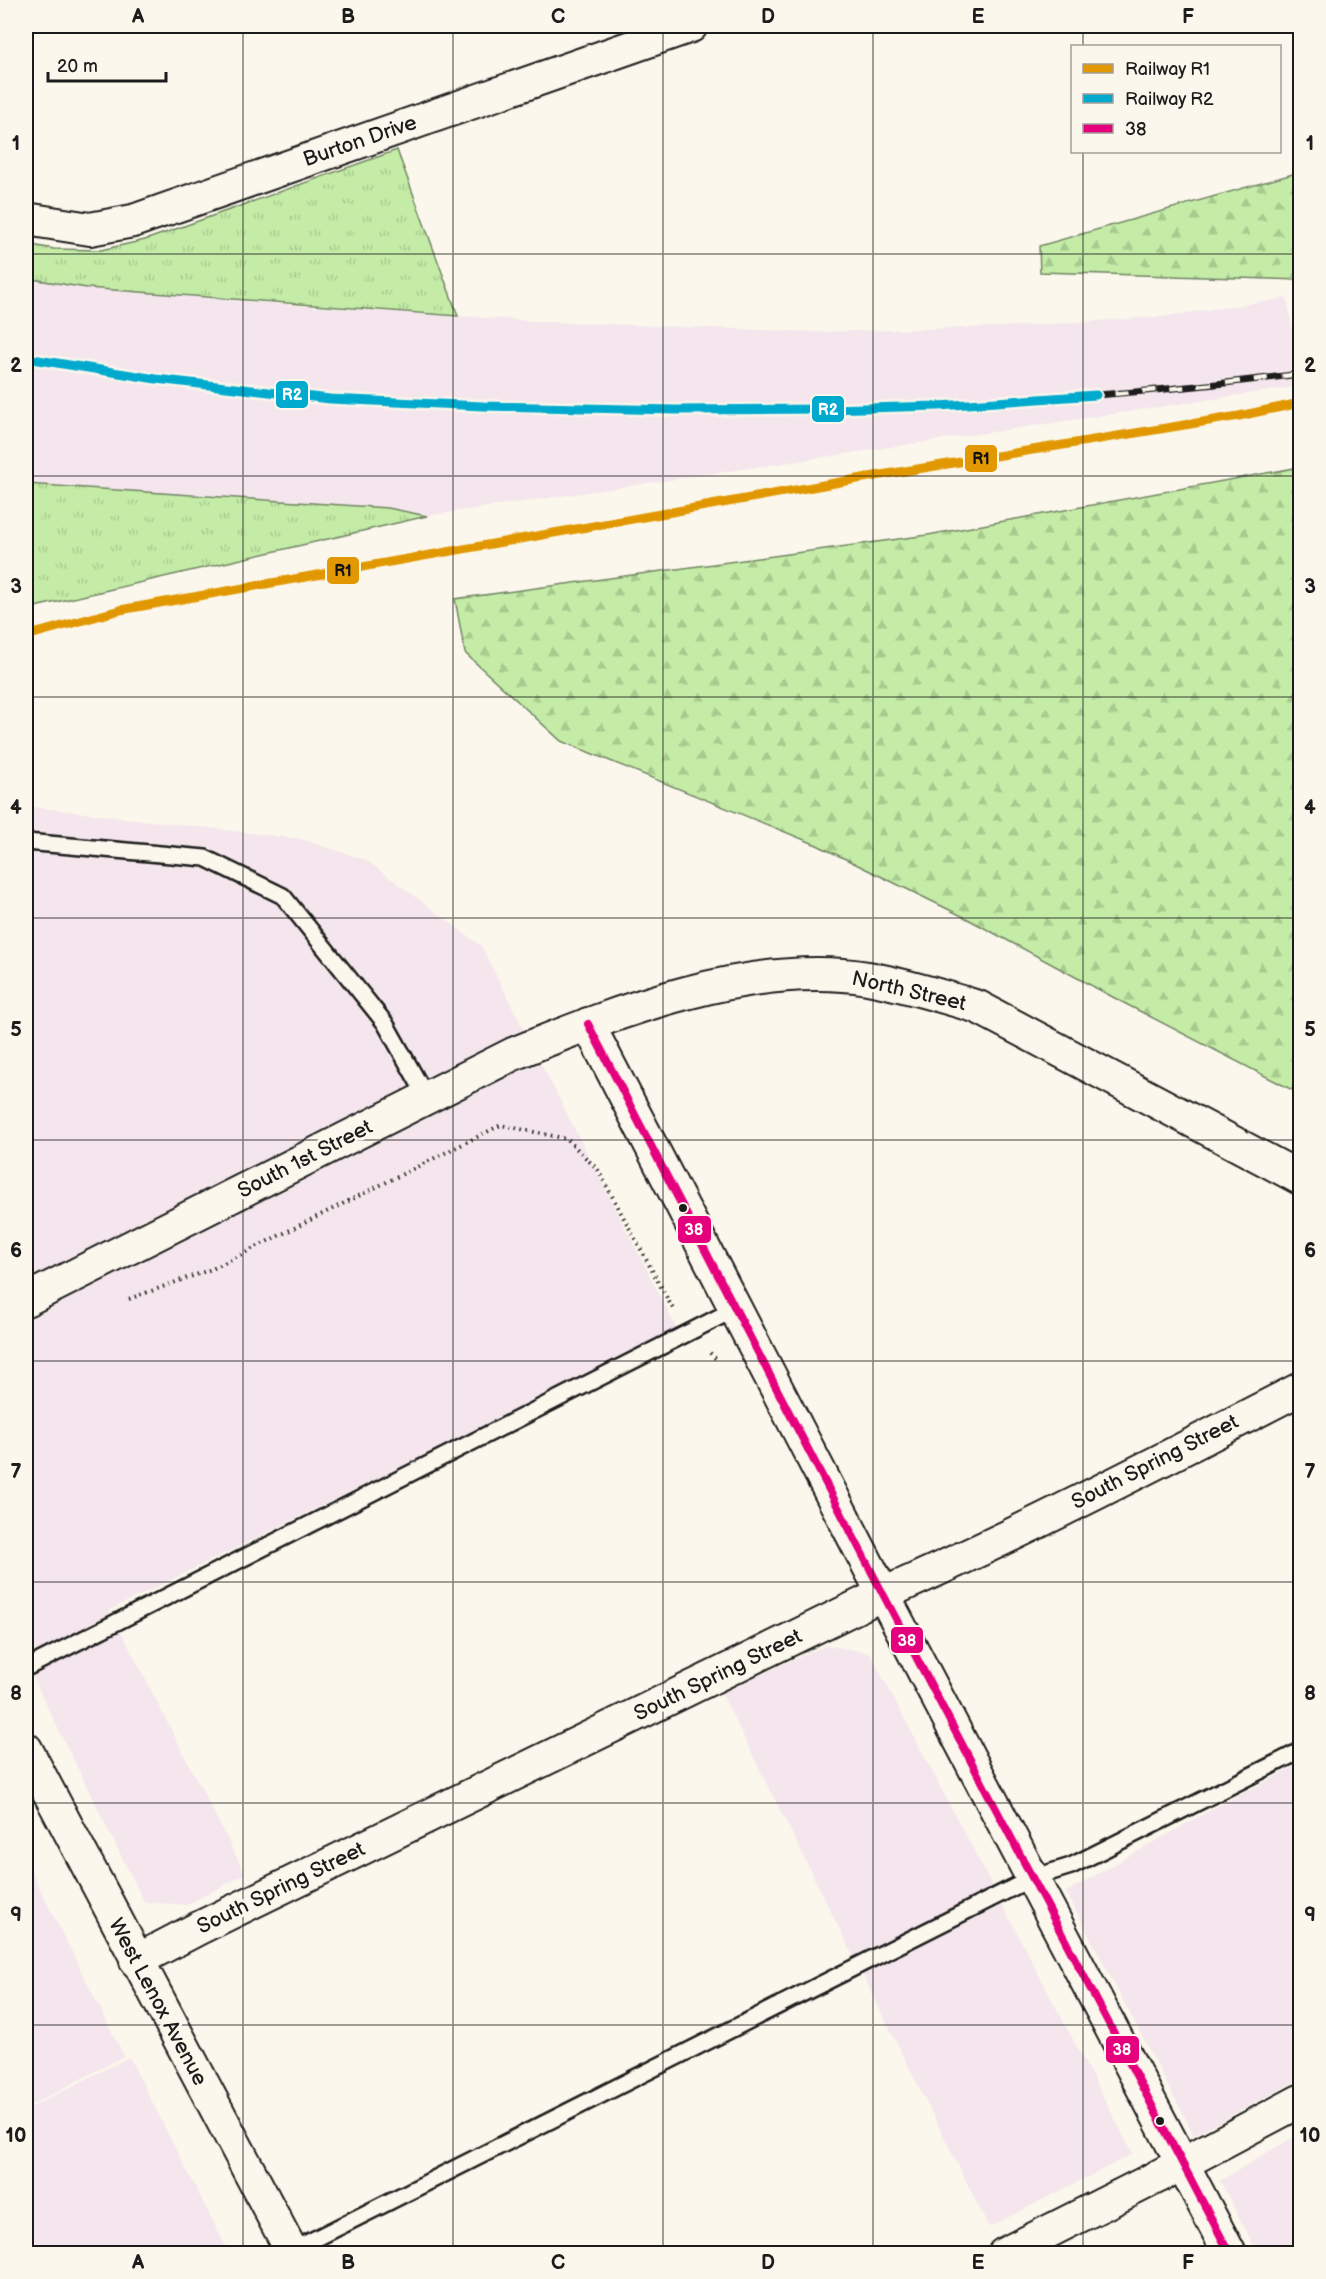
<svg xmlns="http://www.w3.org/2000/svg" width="1326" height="2279" font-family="'Balsamiq Sans',sans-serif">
<defs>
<pattern id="grass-tufts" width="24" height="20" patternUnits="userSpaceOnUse" patternTransform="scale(1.5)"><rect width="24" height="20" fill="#c4eca7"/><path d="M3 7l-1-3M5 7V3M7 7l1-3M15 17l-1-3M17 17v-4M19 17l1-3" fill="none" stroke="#a8ca8f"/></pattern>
<pattern id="forest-firs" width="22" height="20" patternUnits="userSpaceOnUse" patternTransform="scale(1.5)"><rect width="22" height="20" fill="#c4eca7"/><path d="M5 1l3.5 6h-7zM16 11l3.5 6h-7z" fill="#a8ca8f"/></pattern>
</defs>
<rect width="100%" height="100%" fill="#fbf7ec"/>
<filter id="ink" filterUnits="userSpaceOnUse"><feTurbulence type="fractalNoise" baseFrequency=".0167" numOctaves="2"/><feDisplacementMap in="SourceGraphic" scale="12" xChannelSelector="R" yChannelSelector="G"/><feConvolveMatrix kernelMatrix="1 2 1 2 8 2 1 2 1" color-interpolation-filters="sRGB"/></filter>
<g filter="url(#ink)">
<g fill="#f4e6ec">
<path d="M26,278L87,288L305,306L549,322L817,332L1000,327L1160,317L1287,298L1300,374V386L427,516L388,508L26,484Z"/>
<path d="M26,806L301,839L366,860L481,946L678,1331L110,1610L245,1874L187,1905L144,1902L26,1664Z"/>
<path d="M826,1645L870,1653L1133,2154L989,2227L721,1692Z"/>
<path d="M1300,1764V2079L1194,2135L1066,1892L1223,1803Z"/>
<path d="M26,1861L124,2056L26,2108Z"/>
<path d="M129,2057L229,2253H26V2110Z"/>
<path d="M1300,2133V2253H1258L1220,2181Z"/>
</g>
<g fill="url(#grass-tufts)" stroke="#708462" stroke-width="1.5">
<path d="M397,150L458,316L87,288L26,278V244L54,249L101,250L145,240Z"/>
<path d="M26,484L388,508L427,516L26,609Z"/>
</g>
<g fill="url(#forest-firs)" stroke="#708462" stroke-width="1.5">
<path d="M1300,172V280L1040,272L1039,246Z"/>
<path d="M1300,467V1094L1122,1002L964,917L817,845L561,741L465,653L455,599L928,535Z"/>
</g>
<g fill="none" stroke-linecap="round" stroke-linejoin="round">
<g stroke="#1c1c1c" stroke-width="20">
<g id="lane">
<path d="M26,842L205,858L283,896L385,1023L427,1098"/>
<path d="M26,1668L735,1309"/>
<path d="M291,2251L1032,1878L1071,1866L1300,1751"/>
</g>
</g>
<g stroke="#1c1c1c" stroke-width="36">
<g id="street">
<path d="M26,219L90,229L133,221L691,26"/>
<path d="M588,1024L883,1594L1230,2254"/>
<path d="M26,1300L513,1054C618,1011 753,959 868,978C905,985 942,996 978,1007L1300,1178"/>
<path d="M26,1749L293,2254"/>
<path d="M136,1961L199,1928L883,1594C1025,1532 1163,1459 1300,1389"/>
<path d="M1004,2254L1157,2177L1300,2101"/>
</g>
</g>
<g stroke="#1c1c1c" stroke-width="4" stroke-dasharray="1.5 4.5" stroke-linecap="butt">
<path d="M129,1299L212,1269L501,1125L567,1139L598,1170L673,1309"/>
<path d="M710,1353L717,1360"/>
</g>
<use href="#lane" stroke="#fbf7ec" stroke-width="15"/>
<use href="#street" stroke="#fbf7ec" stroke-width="32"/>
<g stroke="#1c1c1c" stroke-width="7">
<path id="rail" d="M26,358C127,374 229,391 331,399C413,405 494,406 576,408C818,414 1060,405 1300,374"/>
</g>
<use href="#rail" stroke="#fbf7ec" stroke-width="4.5" stroke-dasharray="14" stroke-linecap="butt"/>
<g stroke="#fbf7ec" stroke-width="12">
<path id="bus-1" d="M588,1024L883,1594L1230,2254"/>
</g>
<use href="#bus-1" stroke="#e5007d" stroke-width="8"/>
<g stroke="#fbf7ec" stroke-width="14">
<path id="rail-1" d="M26,636L120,610L863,478L1239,416L1300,403"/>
</g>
<g stroke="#fbf7ec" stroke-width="14">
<path id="rail-2" d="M26,358L156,379L330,399L483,406L676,410L828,409L939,406L1096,395"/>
</g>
<use href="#rail-1" stroke="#e19803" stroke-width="9"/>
<use href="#rail-2" stroke="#00a9ce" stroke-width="9"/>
</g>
</g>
<path fill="none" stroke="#1c1c1c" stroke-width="1.5" stroke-opacity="0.55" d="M243,26V2254M453,26V2254M663,26V2254M873,26V2254M1083,26V46M1083,152V2254M26,254H1300M26,476H1300M26,697H1300M26,918H1300M26,1140H1300M26,1361H1300M26,1582H1300M26,1803H1300M26,2025H1300"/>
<g fill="#1c1c1c" stroke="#fbf7ec" stroke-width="2">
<circle cx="683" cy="1208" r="5"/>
<circle cx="1160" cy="2121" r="5"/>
</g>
<g text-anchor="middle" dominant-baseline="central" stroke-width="6" stroke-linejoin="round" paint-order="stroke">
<g font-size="21" fill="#1c1c1c" stroke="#fbf7ec">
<text transform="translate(360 141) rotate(-19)">Burton Drive</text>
<text transform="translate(909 991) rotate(13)">North Street</text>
<text transform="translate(305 1159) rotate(-27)">South 1st Street</text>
<text transform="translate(1155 1462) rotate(-27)">South Spring Street</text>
<text transform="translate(718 1675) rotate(-26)">South Spring Street</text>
<text transform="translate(281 1888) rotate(-26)">South Spring Street</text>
<text transform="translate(158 2002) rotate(62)">West Lenox Avenue</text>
</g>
</g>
<g stroke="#fbf7ec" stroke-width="2">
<rect x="275" y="380" width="34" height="29" rx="6" fill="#00a9ce"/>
<rect x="811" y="395" width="34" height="28" rx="6" fill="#00a9ce"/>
<rect x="964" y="444" width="34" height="29" rx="6" fill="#e19803"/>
<rect x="326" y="556" width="34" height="29" rx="6" fill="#e19803"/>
<rect x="677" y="1215" width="35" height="29" rx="6" fill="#e5007d"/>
<rect x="890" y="1626" width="34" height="28" rx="6" fill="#e5007d"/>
<rect x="1105" y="2035" width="35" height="29" rx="6" fill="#e5007d"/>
</g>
<g font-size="16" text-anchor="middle" font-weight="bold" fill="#fff">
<text x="292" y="400">R2</text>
<text x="828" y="415">R2</text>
<text x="694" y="1235">38</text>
<text x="907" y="1646">38</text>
<text x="1122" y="2055">38</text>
</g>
<g font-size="16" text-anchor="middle" font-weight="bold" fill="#111">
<text x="981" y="464">R1</text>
<text x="343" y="576">R1</text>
</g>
<rect width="1326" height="2279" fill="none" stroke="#fbf7ec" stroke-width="66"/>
<rect x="1071" y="45" width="210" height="108" fill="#fbf7ec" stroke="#a29f99" stroke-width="1.5"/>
<rect x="1083" y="64" width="30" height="9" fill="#e19803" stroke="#a29f99" stroke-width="1.5"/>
<text x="1125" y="75" font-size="18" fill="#1c1c1c">Railway R1</text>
<rect x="1083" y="94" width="30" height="9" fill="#00a9ce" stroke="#a29f99" stroke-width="1.5"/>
<text x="1125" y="105" font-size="18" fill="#1c1c1c">Railway R2</text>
<rect x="1083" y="124" width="30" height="9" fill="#e5007d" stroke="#a29f99" stroke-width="1.5"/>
<text x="1125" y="135" font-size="18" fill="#1c1c1c">38</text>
<path d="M48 72v9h118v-9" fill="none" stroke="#1c1c1c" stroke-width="3"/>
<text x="57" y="72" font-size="18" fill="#1c1c1c" stroke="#fbf7ec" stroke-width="4.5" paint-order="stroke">20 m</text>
<rect x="33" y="33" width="1260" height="2213" fill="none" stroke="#1c1c1c" stroke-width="2"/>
<g font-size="20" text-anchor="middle" font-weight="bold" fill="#1c1c1c">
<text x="138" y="23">A</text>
<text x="348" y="23">B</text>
<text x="558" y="23">C</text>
<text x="768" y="23">D</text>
<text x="978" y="23">E</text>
<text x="1188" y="23">F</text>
<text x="16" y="150">1</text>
<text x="1310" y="150">1</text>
<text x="16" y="372">2</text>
<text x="1310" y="372">2</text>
<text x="16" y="593">3</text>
<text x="1310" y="593">3</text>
<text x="16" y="814">4</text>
<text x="1310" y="814">4</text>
<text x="16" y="1036">5</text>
<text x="1310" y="1036">5</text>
<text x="16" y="1257">6</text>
<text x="1310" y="1257">6</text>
<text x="16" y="1478">7</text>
<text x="1310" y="1478">7</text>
<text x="16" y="1700">8</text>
<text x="1310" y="1700">8</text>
<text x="16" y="1921">9</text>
<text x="1310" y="1921">9</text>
<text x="16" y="2142">10</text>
<text x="1310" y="2142">10</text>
<text x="138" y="2269">A</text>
<text x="348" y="2269">B</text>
<text x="558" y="2269">C</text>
<text x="768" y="2269">D</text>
<text x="978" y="2269">E</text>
<text x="1188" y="2269">F</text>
</g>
</svg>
